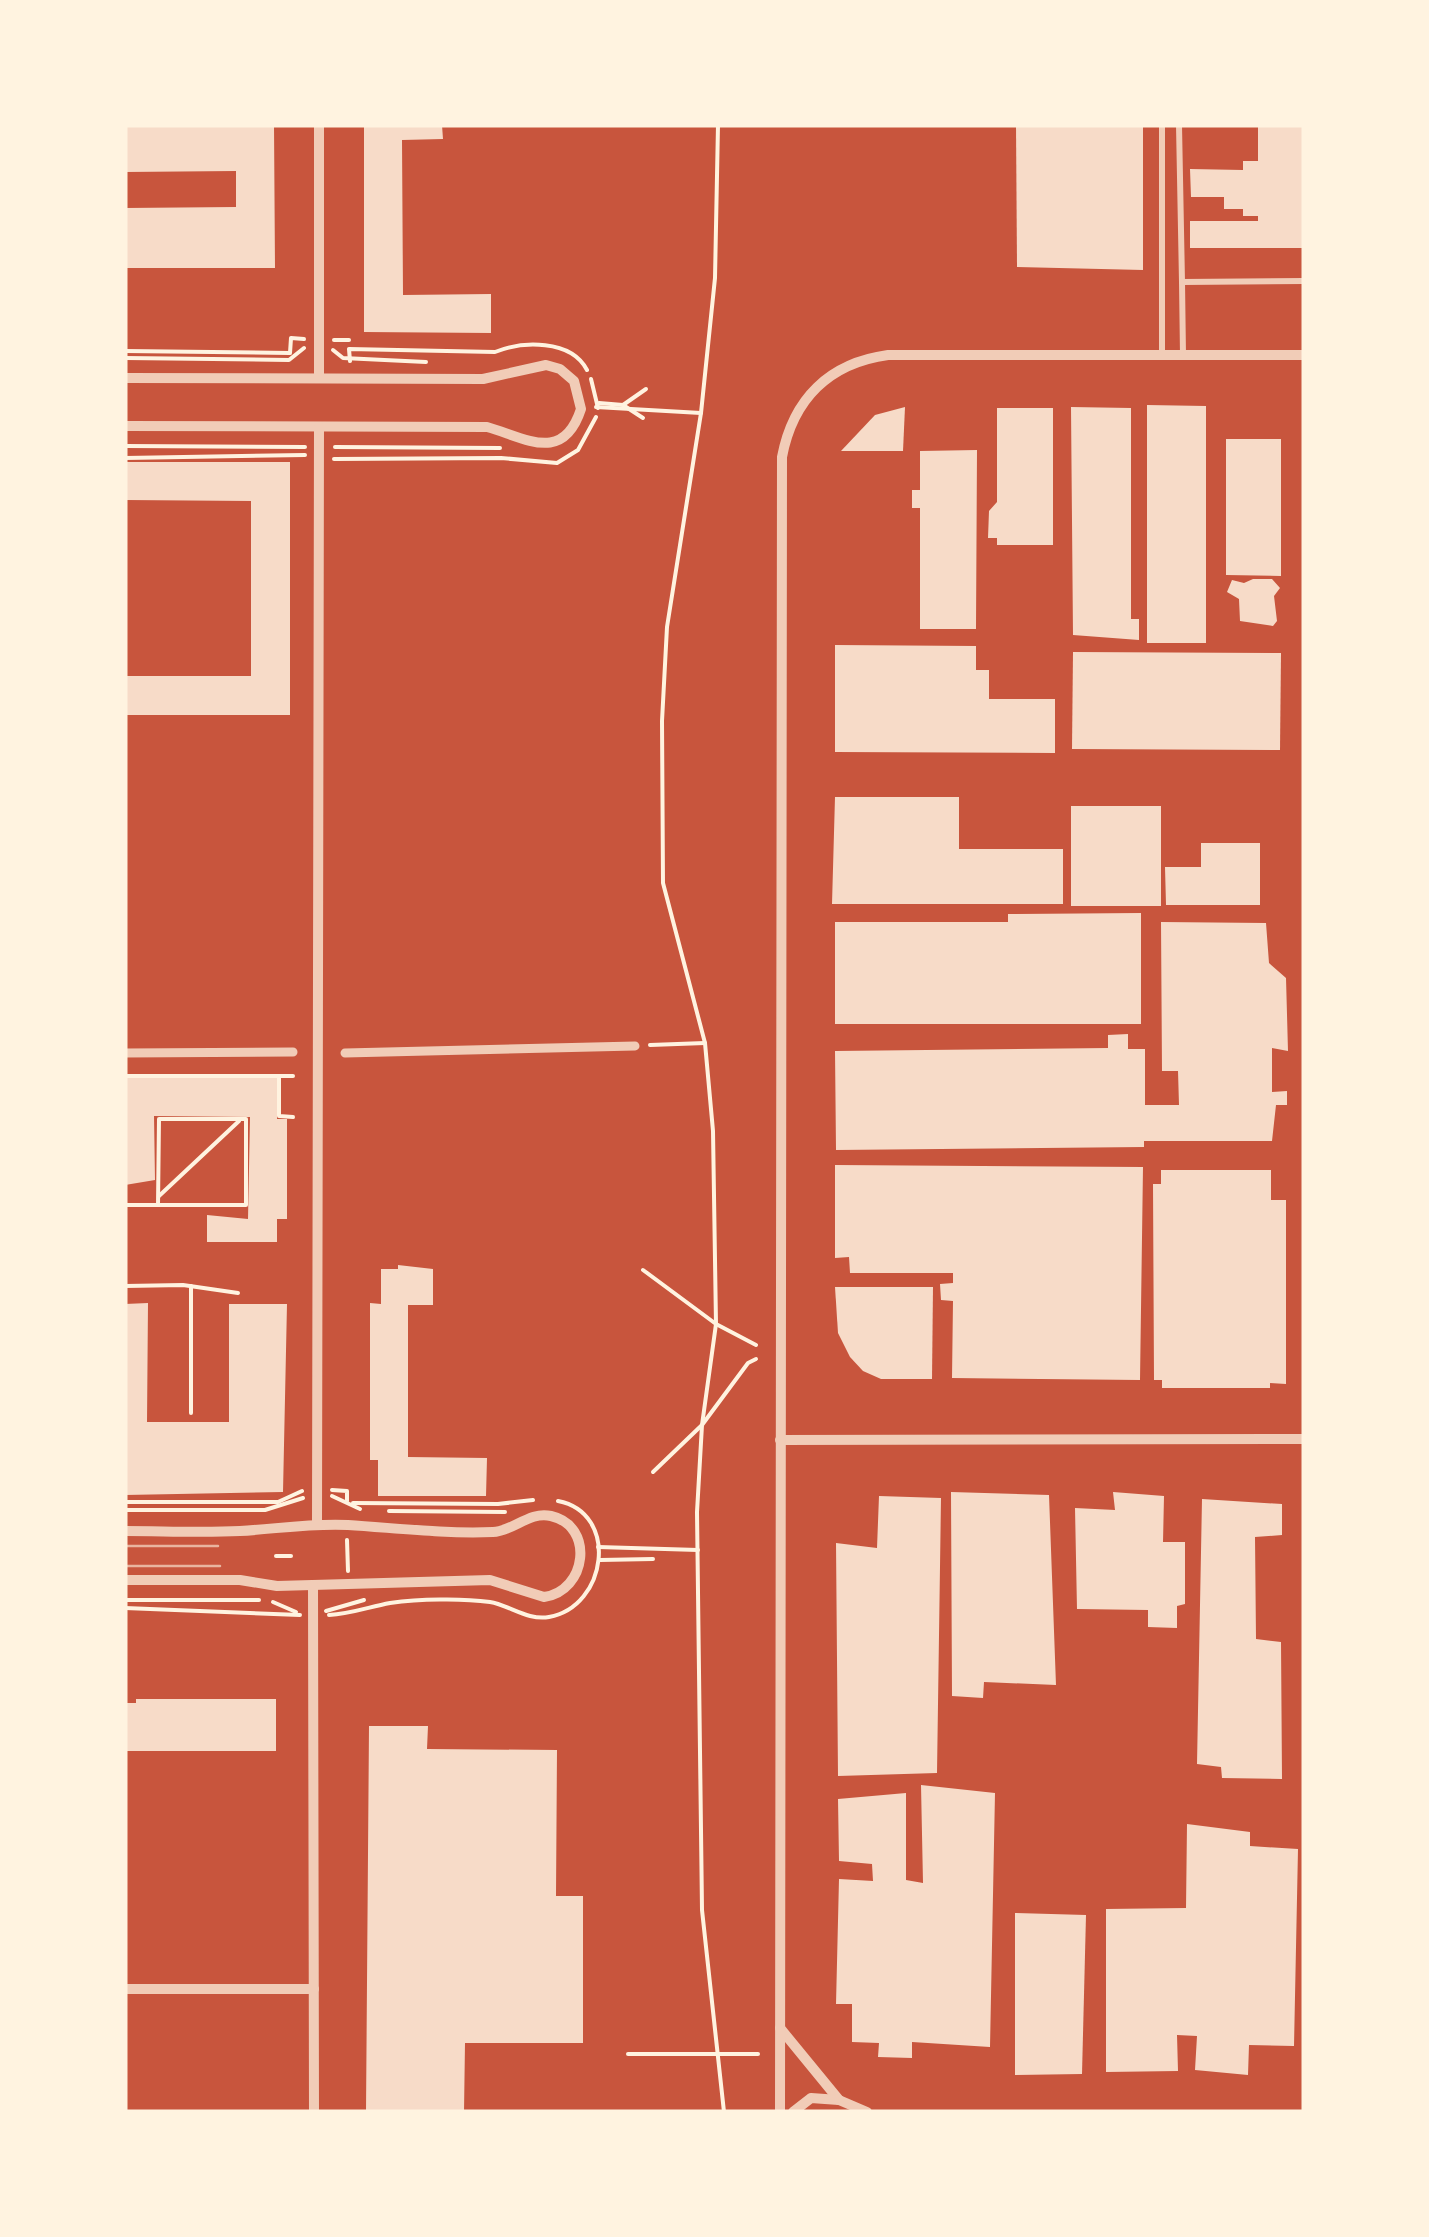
<svg xmlns="http://www.w3.org/2000/svg" width="1429" height="2237" font-family="'Space Grotesk',sans-serif">
<rect width="100%" height="100%" fill="#c8553d"/>
<g fill="#f7dbc8">
<path d="M125,125H274L275,268H125V208L236,207V171L125,172Z"/>
<path d="M364,125H442L443,139L402,140L403,295L491,294V333L364,332Z"/>
<path d="M1016,125H1143V270L1017,267Z"/>
<path d="M1258,125H1304V248H1190V221H1258V216H1243V209H1224V197H1191L1190,169L1243,170V161H1258Z"/>
<path d="M1147,405L1206,406V643H1147Z"/>
<path d="M905,407L903,451H841L875,415Z"/>
<path d="M1071,407L1131,408V619H1139V640L1073,635Z"/>
<path d="M997,408H1053V545H997V538H988L989,511L997,502Z"/>
<path d="M1226,439H1281V576L1226,575Z"/>
<path d="M977,450L976,629H920V508H912V490H920V451Z"/>
<path d="M125,462H290V715H125V676H251V501L125,500Z"/>
<path d="M1253,579H1272L1280,588L1274,596L1277,621L1273,626L1240,621L1239,599L1227,592L1232,580L1244,583Z"/>
<path d="M835,645L976,646V670H989V699H1055V753L835,752Z"/>
<path d="M1073,652L1281,653L1280,750L1072,749Z"/>
<path d="M835,797H959V849H1063V904H832Z"/>
<rect x="1071" y="806" width="90" height="100"/>
<path d="M1201,843H1260V905H1166L1165,867H1201Z"/>
<path d="M1141,913V1024H835V922H1008V914Z"/>
<path d="M1161,922L1266,923L1269,963L1286,978L1288,1051L1272,1048V1092L1287,1091V1105H1276L1272,1141H1144V1147L836,1150L835,1051L1108,1048V1035L1128,1034V1049H1145V1105H1179L1178,1071H1162Z"/>
<path d="M127,1077L277,1078V1119H287V1219H277V1242H207V1215L248,1219L250,1117L154,1116L155,1180L125,1185Z"/>
<path d="M835,1165L1143,1167L1140,1380L952,1378L953,1301L941,1300L940,1284L953,1283V1273H850L849,1257L835,1258Z"/>
<path d="M1161,1170H1271V1200H1286V1384L1270,1383V1388H1162V1380H1154L1153,1184H1161Z"/>
<path d="M398,1265L433,1269V1305H408V1457L487,1458L486,1496H378V1460H370V1303L381,1304V1269H398Z"/>
<path d="M835,1287H933L932,1379H881L863,1371L850,1357L838,1333Z"/>
<path d="M148,1303L147,1422H229V1304H287L283,1492L125,1495V1304Z"/>
<path d="M951,1492L1049,1495L1056,1685L984,1682L983,1698L952,1696Z"/>
<path d="M1113,1492L1164,1496L1163,1542H1185V1604L1177,1606V1628L1148,1627V1610L1077,1609L1075,1508L1115,1510Z"/>
<path d="M879,1496L941,1498L937,1773L838,1776L836,1543L877,1548Z"/>
<path d="M1202,1499L1282,1504V1535L1255,1537L1256,1639L1281,1642L1282,1779L1222,1778L1221,1767L1197,1764Z"/>
<path d="M136,1699H276V1751H125V1703H136Z"/>
<path d="M369,1726H428L427,1749L557,1750L556,1896H583V2043H465L464,2112H366Z"/>
<path d="M921,1785L995,1793L990,2047L912,2042V2058L878,2057L879,2043L852,2042V2004H836L839,1879L873,1881L872,1864L839,1861L838,1799L906,1793V1880L923,1883Z"/>
<path d="M1187,1824L1250,1832V1846L1298,1849L1294,2046L1249,2045L1248,2075L1195,2070L1197,2036L1177,2035L1178,2071L1106,2072V1909L1186,1908Z"/>
<path d="M1015,1913L1086,1915L1082,2074L1015,2075Z"/>
</g>
<g fill="none" stroke-linecap="round" stroke-linejoin="round">
<g stroke="#fff3e0" stroke-width="4">
<path d="M718,125L715,278L701,413L667,627L662,721L663,883L705,1043L713,1131L716,1324L702,1425L697,1512L702,1910L724,2112"/>
<path d="M334,340H349"/>
<path d="M333,350L343,358L426,362"/>
<path d="M125,351L290,353L291,338L304,339"/>
<path d="M125,358L289,360L304,348"/>
<path d="M350,361L349,349L495,352C522,341 571,339 587,370"/>
<path d="M591,379L598,408"/>
<path d="M599,403L623,405L643,418"/>
<path d="M623,405L646,389"/>
<path d="M596,407L701,413"/>
<path d="M125,446L305,447"/>
<path d="M335,447L500,448"/>
<path d="M125,458L305,455"/>
<path d="M334,459L501,458L557,463L578,450L596,417"/>
<path d="M650,1045L705,1043"/>
<path d="M125,1076H293"/>
<path d="M279,1076V1116L293,1117"/>
<path d="M159,1196L239,1121"/>
<path d="M125,1204L127,1205H246V1119H159L158,1205"/>
<path d="M643,1270L716,1324L756,1345"/>
<path d="M125,1286L183,1285L238,1293"/>
<path d="M191,1413V1286"/>
<path d="M653,1472L702,1425L748,1363L756,1359"/>
<path d="M332,1490L347,1491V1501"/>
<path d="M332,1496L360,1509"/>
<path d="M125,1502H278L302,1491"/>
<path d="M353,1503L498,1504L533,1500"/>
<path d="M125,1510H265L303,1498"/>
<path d="M389,1511L505,1512"/>
<path d="M347,1540L348,1571"/>
<path d="M598,1547L698,1550"/>
<path d="M276,1556H291"/>
<path d="M600,1560L653,1559"/>
<path d="M125,1600H259"/>
<path d="M273,1602L296,1612"/>
<path d="M125,1608L300,1615"/>
<path d="M326,1611L364,1600"/>
<path d="M329,1615C350,1614 369,1607 390,1603C419,1599 461,1598 490,1602C509,1605 528,1621 549,1617C607,1607 620,1513 558,1501"/>
<path d="M628,2054H758"/>
</g>
<g stroke="#f1ccb7" stroke-width="6">
<path d="M1162,125V354"/>
<path d="M1179,125L1182,282"/>
<path d="M1183,355L1182,282L1304,281"/>
</g>
<g stroke="#f1ccb7" stroke-width="9">
<path d="M125,1053L293,1052"/>
<path d="M345,1053L635,1046"/>
</g>
<g stroke="#f1ccb7" stroke-width="10">
<path d="M319,377V125"/>
<path d="M125,378L483,379L546,365L560,369L574,381L581,409C563,464 526,438 487,427L125,426"/>
<path d="M780,1440L1304,1439"/>
<path d="M317,1525L319,427"/>
<path d="M125,1531C163,1531 202,1533 240,1531C276,1529 311,1523 348,1525C396,1528 444,1534 493,1532C514,1531 529,1511 551,1516C595,1526 587,1591 544,1597L490,1580L277,1586L240,1580H125"/>
<path d="M313,1585L314,2112"/>
<path d="M125,1989H314"/>
<path d="M780,2028L839,2100"/>
<path d="M780,2112L782,457C793,399 829,363 888,355H1304"/>
<path d="M793,2112L811,2098L839,2100L867,2112"/>
</g>
<g stroke="#e9b49f" stroke-width="2.5">
<path d="M125,1546H218"/>
<path d="M125,1566H220"/>
</g>
</g>
<rect width="1429" height="2237" fill="none" stroke="#fff3e0" stroke-width="255"/>
</svg>
